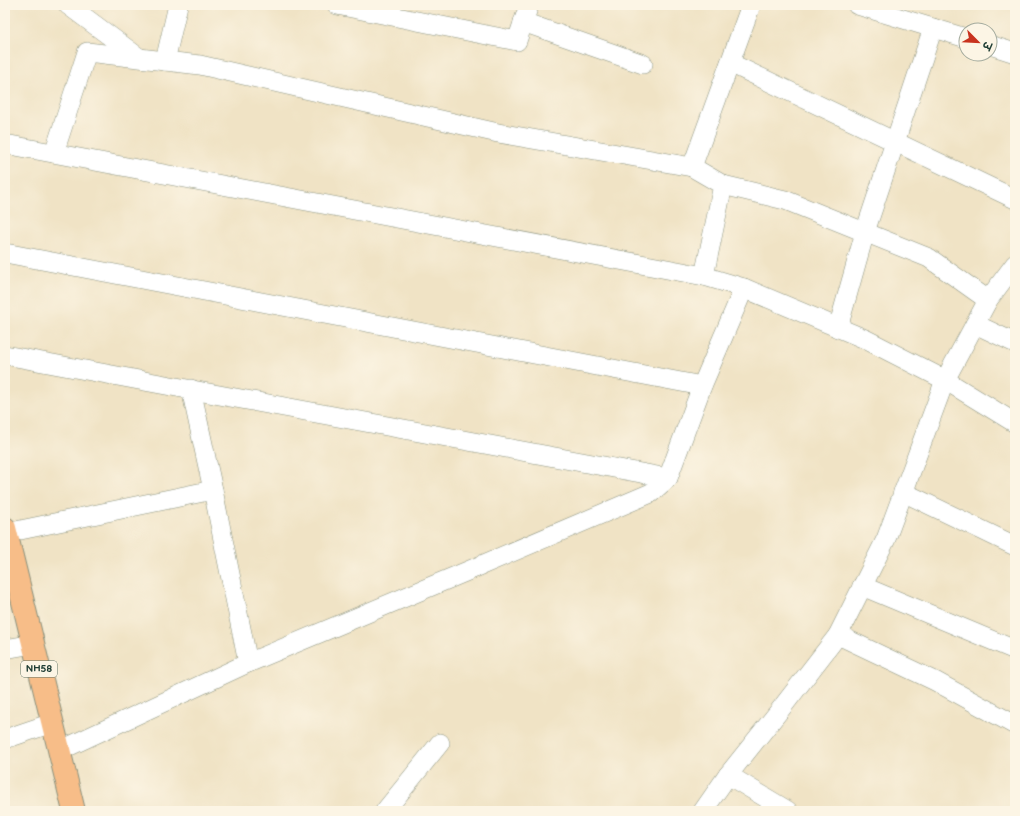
<svg xmlns="http://www.w3.org/2000/svg" width="1020" height="816" font-family="'Balsamiq Sans','Playpen Sans Deva',sans-serif">
<rect width="100%" height="100%" fill="#fcf5e5"/>
<filter id="ink" filterUnits="userSpaceOnUse"><feTurbulence type="fractalNoise" baseFrequency=".025" numOctaves="2"/><feDisplacementMap in="SourceGraphic" scale="8" xChannelSelector="R" yChannelSelector="G"/><feConvolveMatrix kernelMatrix="1 2 1 2 8 2 1 2 1" color-interpolation-filters="sRGB"/></filter>
<filter id="wash" filterUnits="userSpaceOnUse"><feTurbulence type="fractalNoise" baseFrequency=".012" numOctaves="4" result="noise"/><feDisplacementMap in="SourceGraphic" scale="16" xChannelSelector="R" yChannelSelector="G"/><feGaussianBlur stdDeviation="0.9" result="paint"/><feColorMatrix in="noise" values="0 0 0 0 0 0 0 0 0 0 0 0 0 0 0 0 0 1.4 0 .05"/><feComposite in="paint" operator="in"/></filter>
<g filter="url(#wash)">
<rect width="100%" height="100%" fill="#f0e3c5"/>
</g>
<g filter="url(#ink)">
<g fill="none" stroke-linecap="round" stroke-linejoin="round">
<g stroke="#88907c" stroke-width="20">
<g id="minor">
<path d="M68,5L138,57"/>
<path d="M337,5L517,41L529,5"/>
<path d="M857,5L966,38"/>
<path d="M523,22L643,64"/>
<path d="M990,45L1015,53"/>
<path d="M165,61L178,5"/>
<path d="M730,63L1015,199"/>
<path d="M5,144L704,276L744,288L865,339L945,380L1015,423"/>
<path d="M54,153L87,52L200,65L498,133L692,167"/>
<path d="M723,185L785,200L929,258L988,300"/>
<path d="M5,253L702,386"/>
<path d="M704,276L723,185L692,167L751,5"/>
<path d="M975,324L1015,343"/>
<path d="M838,328L865,232L933,28"/>
<path d="M5,355C226,396 447,438 668,478L702,386L744,288"/>
<path d="M191,389L213,490L248,663"/>
<path d="M903,492L1015,546"/>
<path d="M6,533L213,490"/>
<path d="M862,586L1015,650"/>
<path d="M838,635L935,681L1015,725"/>
<path d="M5,649L33,644"/>
<path d="M5,739L52,723"/>
<path d="M59,751L248,663L470,570L651,493L668,478"/>
<path d="M728,775L788,811"/>
<path d="M385,811L440,743"/>
<path d="M703,811L728,775L780,710L838,635L886,539L945,380L988,300L1015,264"/>
</g>
</g>
<g stroke="#88907c" stroke-width="24">
<path id="trunk" d="M5,528L74,811"/>
</g>
<use href="#minor" stroke="#fff" stroke-width="19"/>
<use href="#trunk" stroke="#f7bd88" stroke-width="22"/>
</g>
</g>
<g text-anchor="middle" dominant-baseline="central" stroke-width="3" stroke-linejoin="round" paint-order="stroke">
<rect fill="#fcf5e5" stroke="#617469" stroke-width="1" x="21" y="661" width="36" height="16" rx="3"/>
<g font-size="10" font-weight="bold" fill="#1f3d34">
<text x="39" y="669">NH58</text>
</g>
</g>
<rect width="1020" height="816" fill="none" stroke="#fcf5e5" stroke-width="20"/>
<g transform="translate(978 42) rotate(114)"><circle r="19" fill="#fcf5e5" stroke="#a4ab9e"/>
<path d="M0-3L7 15L0 10L-7 15Z" fill="#c8321e"/>
<text y="-6" font-size="11" font-weight="bold" text-anchor="middle" fill="#1f3d34">उ</text>
</g>
</svg>
